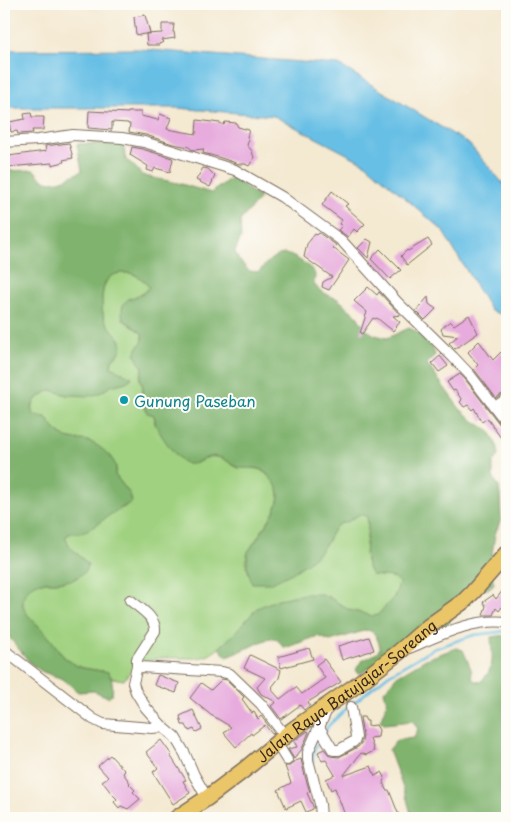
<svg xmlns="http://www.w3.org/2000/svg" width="511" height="822" font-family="'Playpen Sans',sans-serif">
<rect width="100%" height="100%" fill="#fdfcf7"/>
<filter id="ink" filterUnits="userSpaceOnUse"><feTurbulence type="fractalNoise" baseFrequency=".02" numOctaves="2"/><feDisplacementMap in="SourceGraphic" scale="10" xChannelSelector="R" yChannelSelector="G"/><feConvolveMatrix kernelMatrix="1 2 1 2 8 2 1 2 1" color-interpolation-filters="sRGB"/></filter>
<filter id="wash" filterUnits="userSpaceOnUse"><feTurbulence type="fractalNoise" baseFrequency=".0096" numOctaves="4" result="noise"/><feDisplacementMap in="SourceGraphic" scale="20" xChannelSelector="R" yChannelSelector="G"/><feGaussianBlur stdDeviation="1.12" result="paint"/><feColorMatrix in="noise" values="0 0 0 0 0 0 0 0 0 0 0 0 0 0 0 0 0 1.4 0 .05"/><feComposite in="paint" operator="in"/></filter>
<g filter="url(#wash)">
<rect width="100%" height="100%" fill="#f4e9d1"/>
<path fill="#a0d180" stroke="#6e7e4f" d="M130,273C139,276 144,280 149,287C143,294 138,297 129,298L123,320L142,333L143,341L138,347V361L143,367L140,379L143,387L142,399L154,415L155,424L195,464L209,456L217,457L224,459L238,468L247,467L262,470L274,482L278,489L279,496L276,509L248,552L246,560V568L327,542L334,529L339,524L347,522L360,514L367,516C371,538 358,554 372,575L392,577L400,582L394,597L378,615L373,616L349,610L329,597L257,608C243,624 227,645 209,655C200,659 191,658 182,658C157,657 138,658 124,680L112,678L108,672L83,668L75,665L63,656L49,637L27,614L23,607V599L26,592L33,585L40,582H56L88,564L70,547L65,537L71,533L118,510L125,507L130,494L115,475L116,467L89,441L72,440L65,437L53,428L46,417L34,415L31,409L35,400L48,391L51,390L67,395L98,394L111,386L126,382L132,378L111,367L112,359L119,354L121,340C115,333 107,326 104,317C100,306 101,279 114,274C119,272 126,273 130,273Z"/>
<g fill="#80b36e" stroke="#5e6e46">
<path d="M123,143L126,160L132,164L142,175L149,177L178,183L211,193L232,177L260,198L240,221L241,237L235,252L238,259L249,271L259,272C265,264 273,255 284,254C292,254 310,266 314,272C316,276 314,280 314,284L319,290L330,296L338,299L357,316L365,329L375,335L387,338L409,328C420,332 432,343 435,355L427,364L460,409L474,421L490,431L498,448V456L493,462V477L499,487L500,495L501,519L495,534L490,568L494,584L488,589H480L464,596L449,623L359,674L356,670C358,667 358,665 360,663C368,655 385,655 378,641C376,635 373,631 367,630L330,641L318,636L285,648C280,643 278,638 270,638L227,657L219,648L237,631L257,608L278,599L304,594H322L329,597L349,610L373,616L378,615L394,597L400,582L392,577L372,575C358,553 371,539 367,516L360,514L347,522L339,524L334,529L327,542L319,553L307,563L292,573L272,583H252C248,572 245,564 248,552C257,538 279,511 279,495C279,489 275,483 271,479C268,476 266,472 263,470C255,466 243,470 237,467C230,464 225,458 217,457C205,454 198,466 188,464C178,462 158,432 155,423C155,420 155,418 154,415L147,413L142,399L143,387L140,379L143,367L138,361L135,354L138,347L143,341L142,333L123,319C121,311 121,302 131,298C135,296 139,297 143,294C144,293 148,288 149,287C142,278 135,272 123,273C106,274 103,283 102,299C102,307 102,315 106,322C115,336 133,344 112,359L111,367L132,377L126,382L111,386L98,394L90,396L67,395L51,390L48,391L35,400L31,409L34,415L46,417C51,425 56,432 65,437C72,441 80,439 88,441C98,444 114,457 116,467C116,470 115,473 115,475L130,494L132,502C126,506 123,506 118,510C102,518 91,535 71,533L65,537L70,547L88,564L85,572L73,580L56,582H40L33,585L26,592L23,599V607L27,614L49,637L63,656L75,665L83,668L108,672C113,679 113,686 112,695L108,697L94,691L78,692L63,679L43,672L31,664L9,637L4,635V171L34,170C36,171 37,174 39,176C51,189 69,177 82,171L77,144Z"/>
<path d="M507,635V818H412L407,799L389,750L397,740L414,738L418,729L413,721L384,724L380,721L387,703L384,691L397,676L426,659L456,648L463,650L471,669L472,678L475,681L480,682C496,669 492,656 491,637Z"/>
</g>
<path fill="#68bfe5" stroke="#527482" d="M138,49L339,65L469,144L507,188V316L491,311L442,230L366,164L274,116L177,108H4V50Z"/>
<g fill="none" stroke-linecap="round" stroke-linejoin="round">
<g stroke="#68bfe5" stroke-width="2.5">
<path d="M351,705L388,675L433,649L474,635L507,631"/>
<path d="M325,732L329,725L347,708"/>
<path d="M313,763C312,751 316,746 322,736"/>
<path d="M324,802L329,818"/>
</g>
</g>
<g id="blocks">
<g fill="#e7abdd">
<path d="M145,15L150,33L139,35L136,34L134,17Z"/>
<path d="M162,24H174L173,32H174L175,38L162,40L164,42L159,44V45H147L146,34L162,33Z"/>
<path d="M89,111L128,113V112H141V116L158,120L160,114L171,118L167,129L196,134L197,120L220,123L224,125L225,122L236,123L238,127L249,130L247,137L249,139L247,145L252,151L254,158L249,166L245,164H239L218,157L203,153L204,149L193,150L191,149L189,147L173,144L146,135L129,132L130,124H128V123L112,122V130L88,128Z"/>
<path d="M31,113L32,117H44L43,130H32L33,133L18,134L17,131L11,132L9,122L25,119L24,114Z"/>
<path d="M69,143L73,158L63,160L64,162L52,165V163L9,167L8,156L46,151L45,146Z"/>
<path d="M132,147L142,149L172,158L173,159L170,172L155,168L153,172L147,170L148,166L130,155Z"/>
<path d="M203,168L208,169L215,176L210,187L196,180Z"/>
<path d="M332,191L348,204L345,206L365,224L357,232L354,229L348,237L338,230L342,226L339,224L342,220L322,205Z"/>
<path d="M319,233L336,245L333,248L349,260L329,290L322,287L323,282L332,277L304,257L307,244L315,234L317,235Z"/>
<path d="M367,239L372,242L368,258L358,248Z"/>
<path d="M428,239L432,245L407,265L401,256L407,250L408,251Z"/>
<path d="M380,249L401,270L390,279L371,259Z"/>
<path d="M368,287L377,295L379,292L400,315L393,316L400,322L393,331L377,318L375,319L373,318L362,334L360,333L367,312L354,301Z"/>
<path d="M428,297L429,304L436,309L425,320L416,311Z"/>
<path d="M469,315L478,333L455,349L449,343L458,336L443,334L441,329L450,321L454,325Z"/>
<path d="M479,341L493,360L501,352L507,359V391L496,398L474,369L478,365L468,352Z"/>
<path d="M440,356L448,366L439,372L432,363Z"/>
<path d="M460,374L465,379L507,434L501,438L487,418L482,422L474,408L472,410L468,405L464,407L460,402L462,400L455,390L453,391L447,382Z"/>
<path d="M507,585V597L502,603L504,604L499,611L496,608L493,615H483L486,606L483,602L493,595L496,599Z"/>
<path d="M369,637L374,650L342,660L338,646Z"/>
<path d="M309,648L313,659L281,668L278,657Z"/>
<path d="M250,655L281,670L279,678L272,687L273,688L272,690L280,699L296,687L302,694L325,678L316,665L324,659L341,682L308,702L310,705L304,710L300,705L281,719L271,706L276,702L261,694L257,687L265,678L244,668Z"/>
<path d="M158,675L179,683L176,693L154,685Z"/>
<path d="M222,679L227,680L244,697L242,699L252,713L254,712L258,719L261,716L274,733L272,734L265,725L252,735L251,733L236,747L224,733L231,727L213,716H212L190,698L201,683L211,690Z"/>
<path d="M193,710L202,729L196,732L194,729L189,731L186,725H182L180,716Z"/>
<path d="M360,717H364L366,721H368V726L376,725L379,730L378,737L370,738L374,751L366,755L361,753L343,776L371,766L375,776L382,772L385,777L383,782L386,790H389L400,818H346L335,788L331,790L326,779L335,775L326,760L322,761L318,752L324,749L330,756L339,757L358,747L362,742L363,736Z"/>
<path d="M308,731L309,732L302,749L294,759L288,749L297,747L294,741Z"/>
<path d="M161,740L171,754L170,755L186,780L183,781L190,793L173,804L153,772L158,768L146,752Z"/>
<path d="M110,755L125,771L123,773L130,783L129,784L135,790L133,792L140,799L128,809L121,806L119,808L114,802L117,799L112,794L102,781L108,777L98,766Z"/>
<path d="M301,759L305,776L310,792L307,793L313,806V809L306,812L301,801L286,808L278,790L291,783L285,766H290L293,762Z"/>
</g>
</g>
</g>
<g filter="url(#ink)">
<use href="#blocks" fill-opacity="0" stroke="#7c6d5d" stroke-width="1"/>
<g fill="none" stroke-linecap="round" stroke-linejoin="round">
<g stroke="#7c6d5d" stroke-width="12">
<g id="minor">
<path d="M4,142L38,140L73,135L122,138L144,142L235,170L282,197L342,241L397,302L453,357L470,375L507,423"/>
<path d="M495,407L507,399"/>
<path d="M130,600C139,608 156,617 155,631L137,659V666L133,683L136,692L146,708L163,727"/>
<path d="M409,648C440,635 473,618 507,622"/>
<path d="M4,650L93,719L103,724L152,728L163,727L175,737L185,754L194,775L207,798"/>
<path d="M137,666L140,667L222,672L230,674L261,704L285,736"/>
<path d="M319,727L333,750H339L353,742L355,740L356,737L351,707"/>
<path d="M277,744L287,760"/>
<path d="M321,818L320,804L308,760V752L328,707"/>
</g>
</g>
<g stroke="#7c6d5d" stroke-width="18">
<g id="highway">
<path id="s1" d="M177,818L207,798L244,770L291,731L355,686L399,652L429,626L464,601L473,592L507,553"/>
</g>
</g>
<use href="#minor" stroke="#fff" stroke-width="10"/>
<use href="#highway" stroke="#eac669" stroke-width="15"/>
</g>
</g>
<circle fill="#0f9aa8" stroke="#fdfcf7" stroke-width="2" cx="124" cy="400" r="5"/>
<g text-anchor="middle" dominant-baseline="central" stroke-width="4" stroke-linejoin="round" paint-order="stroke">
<g font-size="15" fill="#0d838f" stroke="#fdfcf7" text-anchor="start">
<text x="134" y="400">Gunung Paseban</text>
</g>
<g font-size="15" fill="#3b2a1e" stroke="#fdfcf7">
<text stroke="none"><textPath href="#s1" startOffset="212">Jalan Raya Batujajar-Soreang</textPath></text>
</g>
</g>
<rect width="511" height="822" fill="none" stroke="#fdfcf7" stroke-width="20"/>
</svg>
